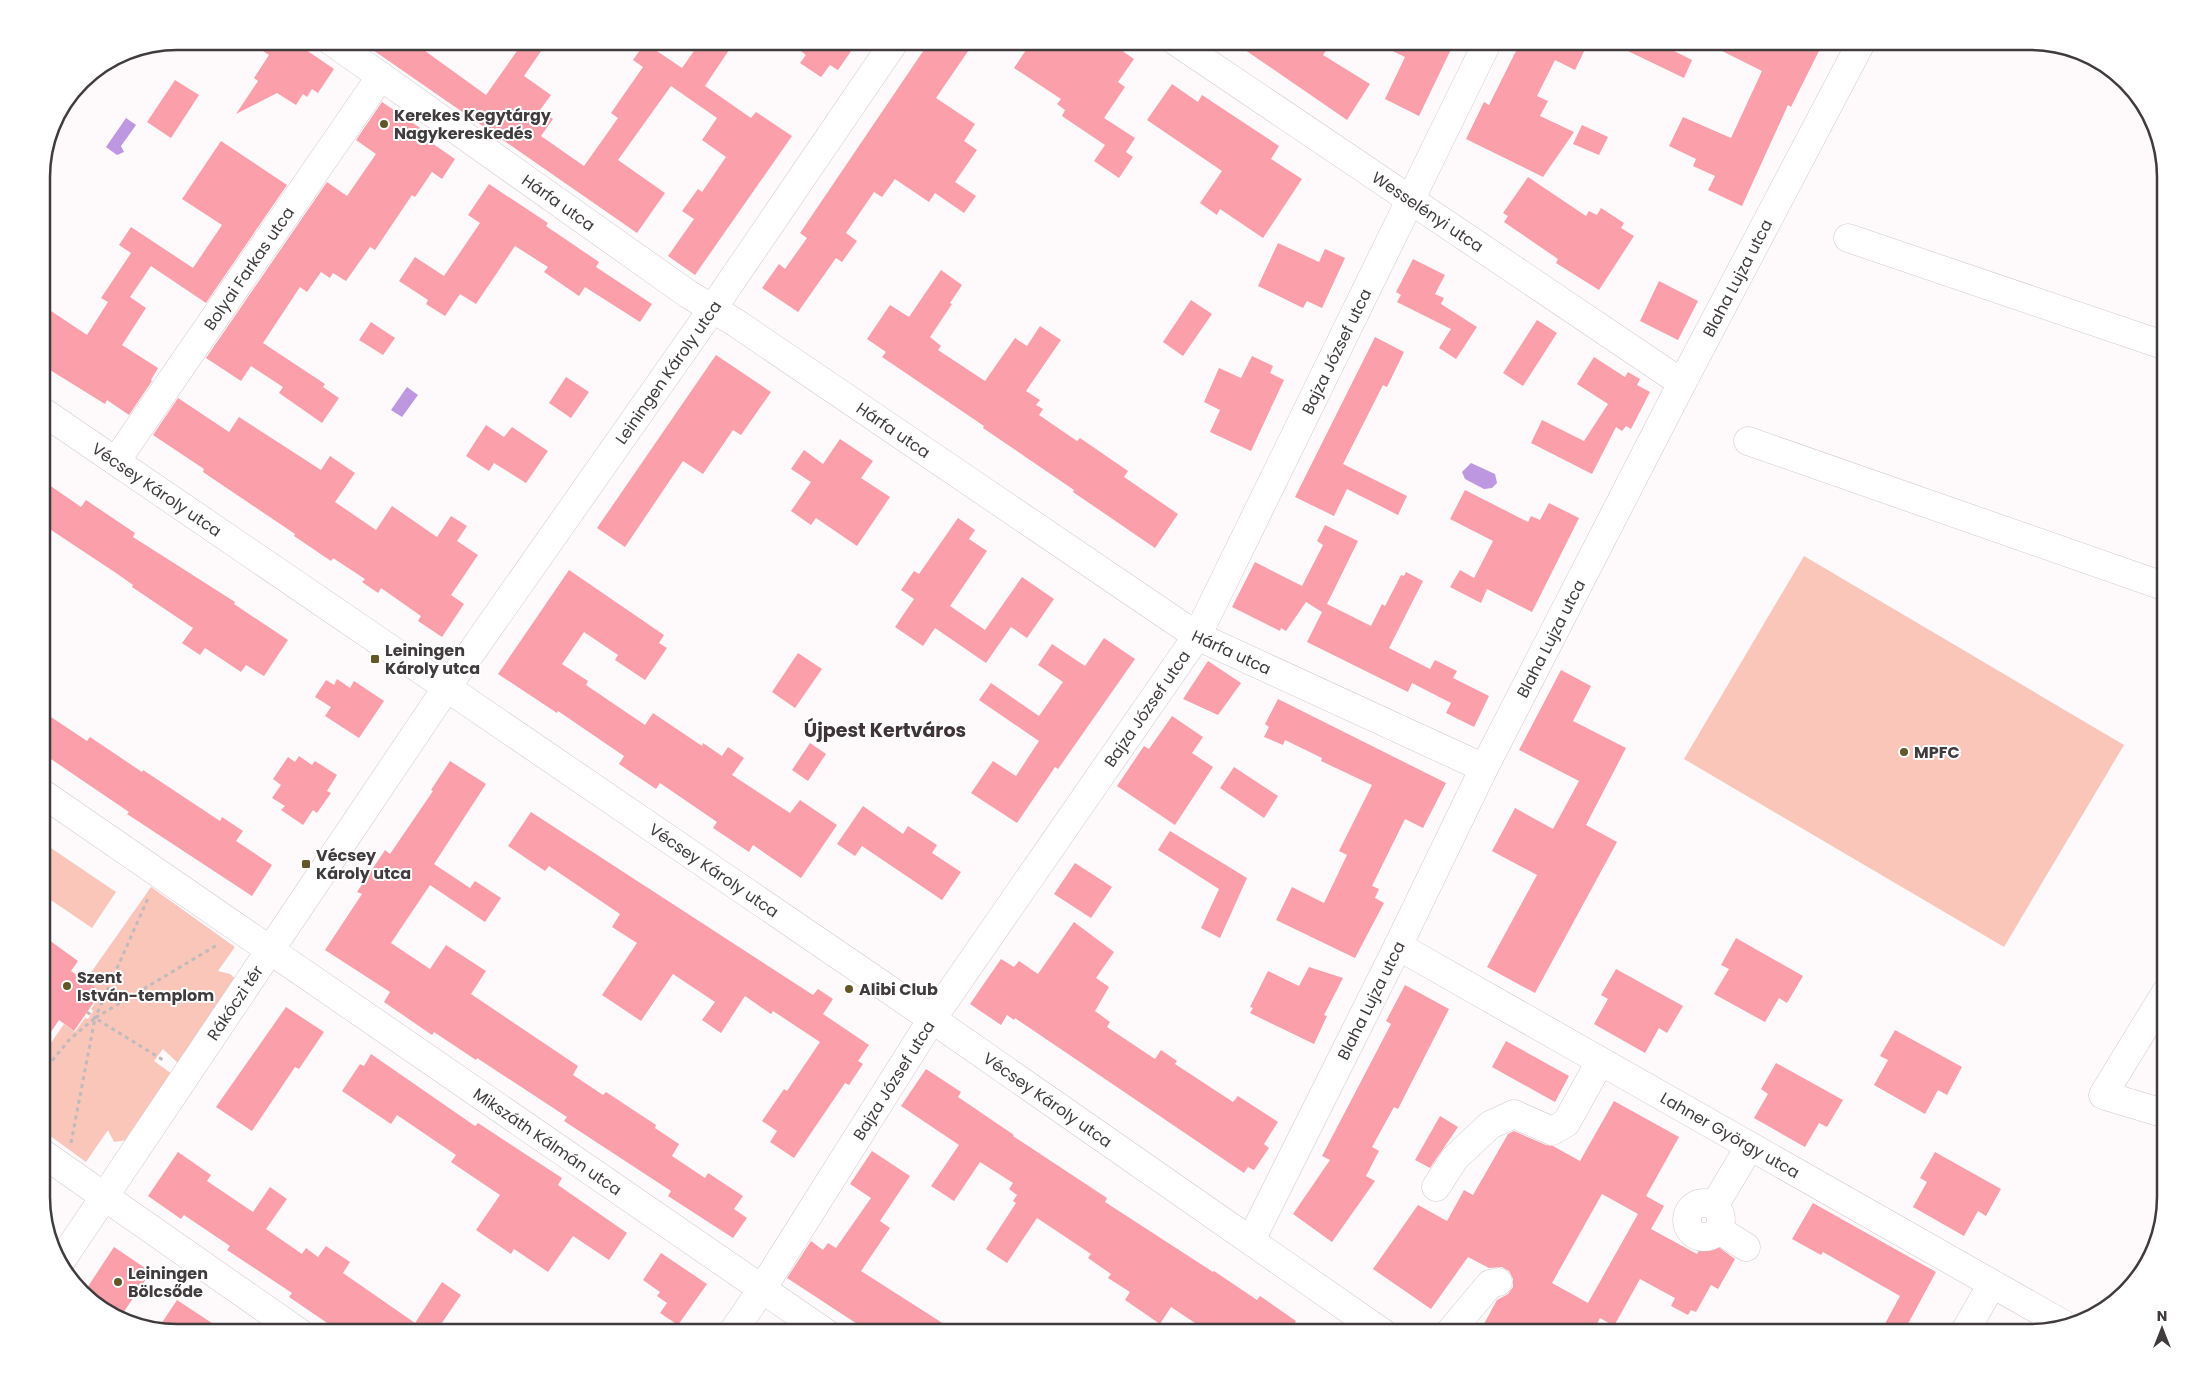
<svg xmlns="http://www.w3.org/2000/svg" width="2207" height="1374" font-family="Poppins,sans-serif">
<rect width="100%" height="100%" fill="#fef9fb"/>
<g fill="#fbc6ba">
<path d="M1804,556L2124,745L2004,947L1684,759Z"/>
<path d="M45,844L116,892L92,928L42,894V849Z"/>
<path d="M151,887L235,947L218,971L230,974L236,979L180,1065L163,1049L154,1061L172,1074L128,1140L114,1142L108,1130L86,1162L42,1130V1056L64,1024L75,1032L85,1018L88,1019L93,1011L91,1009L102,993L85,981Z"/>
</g>
<g fill="#bd97e0">
<path d="M126,118L136,125L121,146L124,152L117,155L106,147Z"/>
<path d="M407,387L418,395L402,417L391,410Z"/>
<path d="M1471,463L1495,474L1497,483L1492,488L1484,489L1465,479L1462,472Z"/>
</g>
<g fill="#fb9faa" fill-rule="evenodd">
<path d="M248,41H293L334,69L318,93L312,89L307,97L303,94L296,105L277,93L236,114L258,81L254,78L269,55Z"/>
<path d="M360,41H426L421,48L486,95L524,41H548L524,76L551,95L540,110L553,119L541,136L584,166L618,118L611,113L643,67L633,60L645,43L682,68L701,41H735L705,86L751,118L756,112L792,136L695,275L668,256L694,219L682,211L698,189L702,192L726,157L702,140L717,118L671,86L618,160L665,193L637,233Z"/>
<path d="M788,41H858L838,70L830,65L821,77L800,63L806,55Z"/>
<path d="M930,41H975L936,98L975,124L964,141L977,150L955,182L976,196L964,213L935,193L929,202L895,179L882,197L874,192L846,233L857,241L842,262L836,258L798,312L762,288L779,264L785,269L807,238L800,233Z"/>
<path d="M1032,41H1108L1134,59L1118,82L1125,87L1104,118L1135,138L1126,152L1133,157L1119,178L1094,161L1105,145L1062,116L1065,110L1057,104L1061,99L1014,68Z"/>
<path d="M1232,41H1332L1323,55L1370,84L1347,120Z"/>
<path d="M1372,41H1455L1419,116L1385,99L1405,57Z"/>
<path d="M1517,41H1589L1575,70L1555,60L1537,96L1548,101L1540,116L1574,132L1543,177L1466,139L1484,102L1489,105L1520,43Z"/>
<path d="M1607,41H1654L1692,60L1684,78Z"/>
<path d="M1702,41H1824L1791,107L1788,105L1742,206L1708,190L1715,176L1693,166L1696,159L1669,146L1683,117L1731,138L1762,71Z"/>
<path d="M175,80L199,95L171,138L147,122Z"/>
<path d="M1172,84L1198,102L1202,95L1279,146L1271,159L1302,179L1263,238L1220,209L1217,215L1200,203L1222,171L1147,120Z"/>
<path d="M382,102L426,132L423,137L455,159L442,179L432,172L415,197L412,195L375,250L370,247L346,281L333,273L330,278L321,272L307,292L300,287L263,343L325,384L323,387L339,398L322,423L279,393L283,387L251,366L241,381L206,358L327,182L347,196L376,154L356,140Z"/>
<path d="M1582,125L1608,137L1599,155L1573,144Z"/>
<path d="M221,141L287,185L206,303L151,266L130,297L146,308L122,345L158,368L151,380L152,381L129,415L107,400L105,404L42,365V325L51,311L87,335L108,302L101,298L131,253L119,245L131,227L193,268L222,225L182,199Z"/>
<path d="M1528,177L1586,216L1589,211L1597,215L1601,208L1624,223L1621,228L1634,236L1599,290L1556,263L1558,259L1504,222L1508,216L1503,213Z"/>
<path d="M489,184L548,223L546,226L599,262L596,267L652,304L640,322L585,287L579,296L544,272L548,267L515,246L476,304L460,294L445,316L426,304L428,300L399,281L415,257L444,276L480,223L468,215Z"/>
<path d="M1278,243L1319,262L1325,249L1345,258L1322,308L1307,301L1303,308L1258,286Z"/>
<path d="M1413,259L1445,275L1435,294L1444,298L1441,304L1477,327L1456,359L1439,348L1451,329L1397,302L1401,295L1396,292Z"/>
<path d="M941,270L962,285L950,303L952,304L930,337L941,346L938,350L985,381L1015,338L1027,346L1040,326L1061,340L1026,391L1040,400L1036,405L1043,409L1039,415L1077,441L1080,438L1128,471L1124,477L1178,514L1155,548L1073,492L1074,490L983,428L984,426L882,357L886,352L867,339L890,305L909,317Z"/>
<path d="M1659,281L1698,301L1678,340L1640,321Z"/>
<path d="M1191,300L1212,314L1183,356L1163,342Z"/>
<path d="M1537,320L1557,333L1523,386L1503,373Z"/>
<path d="M371,322L395,338L383,355L359,340Z"/>
<path d="M1375,337L1404,352L1387,387L1383,385L1343,464L1407,496L1398,515L1347,489L1334,516L1295,497Z"/>
<path d="M716,355L771,392L741,435L733,430L703,474L683,461L625,547L597,528Z"/>
<path d="M1252,356L1273,366L1270,373L1284,380L1251,451L1210,432L1220,410L1204,402L1219,368L1241,378Z"/>
<path d="M1594,357L1625,377L1628,372L1640,379L1637,385L1650,392L1631,429L1626,426L1622,431L1616,427L1592,474L1531,443L1542,420L1584,441L1608,404L1577,384Z"/>
<path d="M566,377L589,392L571,418L549,403Z"/>
<path d="M178,398L229,432L239,417L321,470L330,456L355,473L335,502L376,530L392,506L437,537L451,516L467,526L457,541L478,555L451,595L464,604L442,637L418,621L421,616L381,588L378,593L362,582L365,579L333,558L331,561L294,536L295,534L203,472L204,469L153,435Z"/>
<path d="M486,425L504,437L512,427L548,451L526,483L494,463L489,471L466,456Z"/>
<path d="M840,439L873,461L861,478L890,497L857,546L816,518L811,525L791,511L811,482L791,469L804,450L823,464Z"/>
<path d="M42,480L81,507L86,500L135,533L133,537L235,602L234,604L288,640L264,676L246,665L241,672L205,648L200,655L182,643L193,628L132,587L133,585L116,573L42,524Z"/>
<path d="M1465,490L1528,522L1531,516L1540,520L1549,503L1579,518L1532,612L1487,589L1481,603L1450,587L1460,570L1474,578L1493,541L1450,519Z"/>
<path d="M958,518L975,530L969,539L987,551L950,606L985,630L1022,577L1054,599L1027,638L1011,627L986,663L935,628L923,646L895,627L914,599L901,590L914,571L919,574Z"/>
<path d="M1325,525L1358,541L1327,604L1371,626L1382,604L1385,606L1401,575L1404,576L1406,572L1423,581L1389,648L1430,669L1435,660L1457,671L1453,678L1489,696L1474,727L1446,713L1451,703L1412,683L1408,692L1307,642L1322,612L1306,602L1286,631L1281,628L1280,631L1232,607L1255,562L1302,586L1323,545L1317,541Z"/>
<path d="M569,570L664,635L659,643L667,648L645,680L615,660L618,655L584,632L562,664L588,681L586,685L645,725L653,713L702,746L703,743L722,756L728,747L744,758L732,775L790,813L800,800L837,825L801,878L753,845L749,852L713,828L717,822L660,783L656,789L619,764L624,756L558,711L557,713L498,674Z"/>
<path d="M1104,638L1135,659L1058,769L1055,767L1017,823L971,793L993,761L1016,776L1039,741L979,700L991,683L1039,716L1063,682L1038,665L1052,644L1085,666Z"/>
<path d="M798,653L822,669L795,708L772,692Z"/>
<path d="M1208,661L1241,683L1218,715L1183,699Z"/>
<path d="M1561,670L1591,686L1573,721L1626,748L1586,825L1617,842L1535,993L1487,967L1537,875L1492,851L1515,808L1553,829L1579,781L1519,750Z"/>
<path d="M337,679L350,688L354,681L384,701L359,738L325,716L331,707L315,697L326,680L334,685Z"/>
<path d="M1278,699L1446,783L1423,828L1405,819L1372,886L1379,889L1375,898L1384,903L1355,958L1276,920L1292,887L1324,903L1347,855L1339,851L1372,785L1321,761L1322,758L1285,740L1283,745L1264,737L1269,727L1265,724Z"/>
<path d="M42,711L87,741L90,737L142,772L143,770L220,821L222,817L243,831L236,841L272,865L252,896L127,814L129,812L42,753Z"/>
<path d="M1172,716L1203,737L1192,753L1213,767L1175,825L1117,786L1144,746L1149,749Z"/>
<path d="M810,743L826,754L808,781L792,770Z"/>
<path d="M299,756L312,765L315,761L337,775L327,791L331,793L317,813L313,810L303,825L281,810L285,806L272,798L281,785L273,779L288,757L295,762Z"/>
<path d="M450,761L486,784L434,864L470,888L475,881L501,898L485,922L430,885L391,943L430,969L446,945L486,971L471,994L578,1066L573,1075L603,1095L606,1092L656,1125L655,1128L679,1144L672,1156L705,1178L708,1173L743,1196L734,1209L747,1218L733,1238L668,1196L671,1191L564,1121L567,1117L477,1058L476,1060L434,1032L432,1035L384,1002L390,992L325,950L362,894L357,892L385,850L390,854L433,791L431,790Z"/>
<path d="M1234,767L1278,796L1264,818L1220,788Z"/>
<path d="M863,806L903,834L908,826L937,845L932,853L961,872L942,900L862,846L855,856L837,844Z"/>
<path d="M531,812L813,995L818,989L833,999L823,1014L869,1045L858,1061L863,1064L849,1085L845,1083L794,1158L770,1142L777,1131L762,1121L784,1089L787,1091L820,1042L773,1011L771,1014L745,996L721,1033L702,1020L715,1002L673,974L641,1021L602,995L637,943L612,927L620,914L549,866L545,871L508,846Z"/>
<path d="M1170,831L1247,878L1220,938L1201,928L1219,889L1158,850Z"/>
<path d="M1075,863L1112,887L1091,918L1054,894Z"/>
<path d="M1074,922L1114,952L1096,978L1109,987L1095,1011L1110,1022L1107,1027L1155,1059L1161,1050L1177,1061L1175,1064L1233,1102L1238,1096L1278,1122L1264,1144L1269,1148L1254,1170L1248,1167L1244,1173L1015,1018L1014,1020L1007,1015L1001,1025L970,1004L1001,959L1014,967L1019,961L1038,974Z"/>
<path d="M42,935L78,961L71,971L101,992L74,1031L59,1020L42,1045Z"/>
<path d="M1736,938L1803,976L1787,1003L1779,998L1765,1022L1714,994L1729,969L1721,965Z"/>
<path d="M1309,967L1343,978L1324,1015L1327,1016L1314,1044L1250,1013L1253,1008L1250,1007L1268,971L1299,986Z"/>
<path d="M1616,969L1683,1006L1667,1033L1659,1028L1645,1053L1594,1024L1608,999L1601,995Z"/>
<path d="M1405,985L1449,1009L1398,1109L1394,1107L1372,1147L1379,1151L1366,1176L1375,1181L1332,1242L1293,1214L1330,1160L1322,1156L1391,1024L1386,1021Z"/>
<path d="M286,1007L324,1032L299,1069L295,1067L252,1131L216,1107Z"/>
<path d="M1895,1030L1962,1067L1947,1095L1938,1090L1925,1114L1874,1085L1888,1060L1880,1056Z"/>
<path d="M1506,1041L1569,1076L1555,1102L1492,1067Z"/>
<path d="M371,1054L475,1126L478,1123L562,1178L558,1185L627,1233L609,1260L573,1236L548,1272L514,1249L511,1254L476,1230L500,1195L451,1162L456,1155L397,1115L391,1124L342,1091L360,1064L364,1066Z"/>
<path d="M1776,1063L1843,1100L1827,1127L1819,1123L1805,1147L1754,1118L1768,1094L1761,1089Z"/>
<path d="M926,1069L961,1092L958,1097L1014,1135L1013,1136L1107,1198L1105,1202L1213,1272L1214,1271L1257,1300L1260,1296L1296,1321L1288,1333H1210L1171,1307L1160,1324L1125,1300L1130,1292L1108,1278L1111,1274L1088,1258L1091,1254L1037,1218L1007,1263L986,1249L1016,1203L1013,1201L1017,1195L1009,1189L1013,1183L980,1162L954,1201L931,1186L959,1145L901,1106Z"/>
<path d="M1614,1101L1679,1137L1646,1196L1664,1206L1651,1229L1697,1254L1706,1238L1735,1259L1718,1289L1711,1285L1696,1312L1691,1310L1688,1315L1671,1306L1675,1298L1640,1279L1614,1326L1600,1318L1592,1333H1479L1497,1300L1508,1294L1513,1287V1279L1509,1271L1502,1267L1489,1268L1468,1257L1431,1309L1373,1269L1418,1205L1447,1221L1464,1190L1473,1195L1508,1134L1514,1131L1546,1145L1553,1146L1580,1161ZM1602,1194L1638,1214L1588,1303L1552,1283Z"/>
<path d="M1440,1116L1458,1127L1430,1168L1415,1160Z"/>
<path d="M872,1151L910,1176L880,1221L890,1228L861,1271L958,1333H871L787,1278L811,1241L823,1250L828,1243L836,1248L871,1198L850,1184Z"/>
<path d="M178,1152L211,1175L207,1181L253,1212L270,1187L287,1199L266,1229L302,1254L306,1248L318,1257L326,1246L350,1262L343,1273L415,1323L442,1282L461,1295L435,1333H342L289,1297L292,1293L227,1250L230,1246L184,1215L181,1219L148,1196Z"/>
<path d="M1935,1152L2001,1189L1986,1216L1978,1211L1964,1236L1913,1207L1927,1182L1920,1178Z"/>
<path d="M1813,1203L1936,1272L1903,1333H1880L1900,1296L1823,1252L1821,1255L1792,1239Z"/>
<path d="M114,1247L151,1272L121,1316L102,1310L85,1291Z"/>
<path d="M661,1253L707,1284L678,1325L660,1313L667,1303L657,1296L660,1292L643,1280Z"/>
<path d="M177,1300L227,1333H177L159,1327Z"/>
</g>
<g fill="none" stroke-linecap="round" stroke-linejoin="round">
<g stroke="#d5c9ce" stroke-width="29">
<g id="minor">
<path id="s1" d="M331,41L688,294L733,321L1197,636L1484,768"/>
<path id="s2" d="M1175,41L1682,383"/>
<path d="M1848,238L2166,346"/>
<path id="s3" d="M42,411L932,1019L1383,1333"/>
<path d="M1748,441L2166,587"/>
<path id="s4" d="M116,461L381,76"/>
<path id="s5" d="M42,793L826,1333"/>
<path id="s6" d="M1398,946L2063,1324"/>
<path d="M2166,992L2103,1095L2166,1114"/>
<path d="M42,1153L300,1333"/>
<path d="M1436,1187L1455,1158L1490,1125L1514,1114L1552,1131L1566,1123L1600,1062"/>
<circle cx="1704" cy="1220" r="17"/>
<path d="M1714,1206L1750,1146"/>
<path d="M1719,1230L1746,1247"/>
<path id="s7" d="M1251,1240L1398,946L1484,768L1682,383L1862,41"/>
<path id="s8" d="M59,1264L447,687L713,308L895,41"/>
<path id="s9" d="M732,1333L762,1289L932,1019L1197,636L1488,41"/>
<path d="M1449,1333L1490,1284L1498,1282"/>
<path d="M1964,1333L1992,1284"/>
</g>
</g>
<g stroke="#bfbabc" stroke-width="3" stroke-dasharray="4 4" stroke-linecap="butt">
<path d="M87,1012L95,1018L149,896"/>
<path d="M42,1073L69,1040L95,1018L163,1060"/>
<path d="M71,1143L95,1018L217,945"/>
</g>
<use href="#minor" stroke="#fff" stroke-width="28"/>
</g>
<g fill="#635825" stroke="#fff" stroke-width="2">
<circle cx="384" cy="124" r="5"/>
<rect x="370" y="654" width="10" height="10" rx="2.5"/>
<circle cx="1904" cy="752" r="5"/>
<rect x="301" y="859" width="10" height="10" rx="2.5"/>
<circle cx="67" cy="986" r="5"/>
<circle cx="849" cy="989" r="5"/>
<circle cx="118" cy="1282" r="5"/>
</g>
<g text-anchor="middle" dominant-baseline="central" stroke-width="4" stroke-linejoin="round" paint-order="stroke">
<g font-size="16" font-weight="bold" fill="#403b3d" stroke="#fff" text-anchor="start">
<text x="394" y="115">Kerekes Kegytárgy<tspan x="394" dy="18">Nagykereskedés</tspan></text>
<text x="385" y="650">Leiningen<tspan x="385" dy="18">Károly utca</tspan></text>
<text x="1914" y="752">MPFC</text>
<text x="316" y="855">Vécsey<tspan x="316" dy="18">Károly utca</tspan></text>
<text x="77" y="977">Szent<tspan x="77" dy="18">István-templom</tspan></text>
<text x="859" y="989">Alibi Club</text>
<text x="128" y="1273">Leiningen<tspan x="128" dy="18">Bölcsőde</tspan></text>
</g>
<g font-size="16" fill="#403b3d" stroke="#fff">
<text stroke="none"><textPath href="#s1" startOffset="279">Hárfa utca</textPath></text>
<text stroke="none"><textPath href="#s2" startOffset="305">Wesselényi utca</textPath></text>
<text stroke="none"><textPath href="#s4" startOffset="234">Bolyai Farkas utca</textPath></text>
<text stroke="none"><textPath href="#s7" startOffset="1078">Blaha Lujza utca</textPath></text>
<text stroke="none"><textPath href="#s9" startOffset="1155">Bajza József utca</textPath></text>
<text stroke="none"><textPath href="#s8" startOffset="1080">Leiningen Károly utca</textPath></text>
<text stroke="none"><textPath href="#s1" startOffset="684">Hárfa utca</textPath></text>
<text stroke="none"><textPath href="#s3" startOffset="139">Vécsey Károly utca</textPath></text>
<text stroke="none"><textPath href="#s7" startOffset="672">Blaha Lujza utca</textPath></text>
<text stroke="none"><textPath href="#s1" startOffset="1089">Hárfa utca</textPath></text>
<text stroke="none"><textPath href="#s9" startOffset="750">Bajza József utca</textPath></text>
<text stroke="none"><textPath href="#s3" startOffset="814">Vécsey Károly utca</textPath></text>
<text stroke="none"><textPath href="#s7" startOffset="268">Blaha Lujza utca</textPath></text>
<text stroke="none"><textPath href="#s8" startOffset="315">Rákóczi tér</textPath></text>
<text stroke="none"><textPath href="#s9" startOffset="300">Bajza József utca</textPath></text>
<text stroke="none"><textPath href="#s3" startOffset="1219">Vécsey Károly utca</textPath></text>
<text stroke="none"><textPath href="#s6" startOffset="382">Lahner György utca</textPath></text>
<text stroke="none"><textPath href="#s5" startOffset="614">Mikszáth Kálmán utca</textPath></text>
</g>
<g font-size="19" font-weight="bold" fill="#3e3438" stroke="#fff">
<text x="885" y="730">Újpest Kertváros</text>
</g>
</g>
<path d="M0 0H2207V1374H0ZM177 50H2030A127 127 0 0 1 2157 177V1197A127 127 0 0 1 2030 1324H177A127 127 0 0 1 50 1197V177A127 127 0 0 1 177 50Z" fill="#fff" fill-rule="evenodd"/>
<path fill="none" stroke="#403b3d" stroke-width="2.5" d="M177 50H2030A127 127 0 0 1 2157 177V1197A127 127 0 0 1 2030 1324H177A127 127 0 0 1 50 1197V177A127 127 0 0 1 177 50Z"/>
<g transform="translate(2162 1329)" stroke="#ffffff" stroke-width="4" paint-order="stroke">
<path d="M0-4L9 19L0 12L-9 19Z" fill="#403b3d"/>
<text y="-8" font-size="14" font-weight="bold" text-anchor="middle" fill="#403b3d">N</text>
</g>
</svg>
